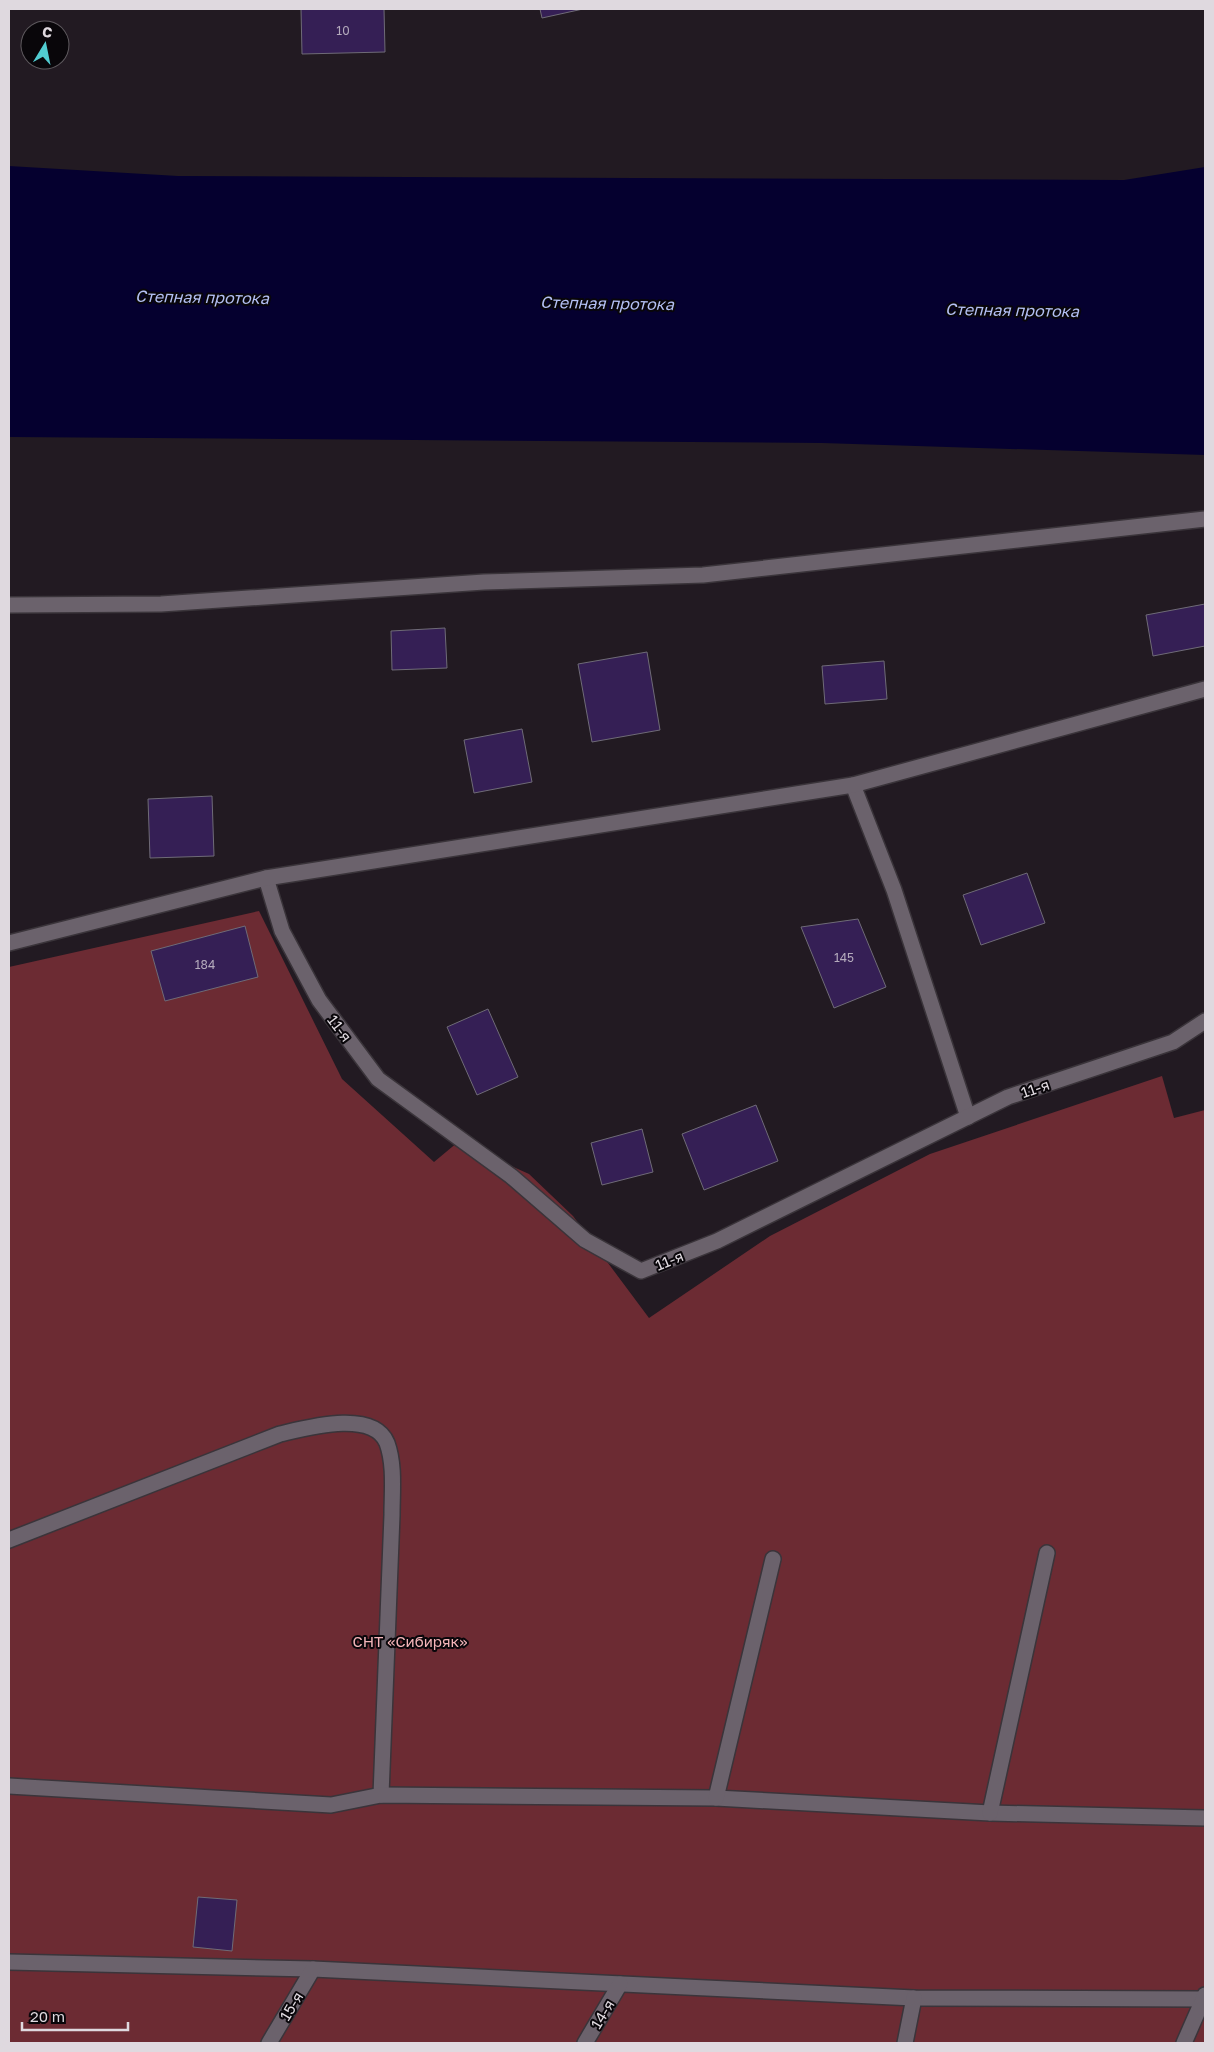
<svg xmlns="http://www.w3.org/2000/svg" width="1214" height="2052" font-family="'Golos Text',sans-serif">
<rect width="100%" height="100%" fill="#221a22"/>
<path fill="#6c2b33" d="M259,911L342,1079L434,1162L458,1142L529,1174L573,1216L649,1318L770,1236L930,1154L1162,1076L1174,1118L1205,1110V2043H9V967Z"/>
<path fill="#05002f" d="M9,166L178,176L1124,180L1205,167V455L822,443L9,437Z"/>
<g fill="#351f55" stroke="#6f6b77">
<path d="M301,9H384L385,52L302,54Z"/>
<path d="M540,9H583L542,18Z"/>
<path d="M1205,604V646L1153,656L1146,615Z"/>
<path d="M445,628L447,668L392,670L391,631Z"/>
<path d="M647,652L660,730L592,742L578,664Z"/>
<path d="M884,661L887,699L825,704L822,666Z"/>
<path d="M522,729L532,782L474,793L464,740Z"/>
<path d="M212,796L214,856L150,858L148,799Z"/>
<path d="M1027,873L1045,923L981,945L963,895Z"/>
<path d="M858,919L886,987L834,1008L801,927Z"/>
<path d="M245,926L258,977L165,1001L151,951Z"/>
<path d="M488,1009L518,1077L477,1095L447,1027Z"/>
<path d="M756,1105L778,1161L704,1190L682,1134Z"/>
<path d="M642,1129L653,1172L602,1185L591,1143Z"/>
<path d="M198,1897L237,1900L232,1951L193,1947Z"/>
</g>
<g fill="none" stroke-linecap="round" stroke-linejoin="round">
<g stroke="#3a343a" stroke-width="18">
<g id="minor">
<path d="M9,605L161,604L484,582L703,575L1205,519"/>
<path d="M853,785L894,890L968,1117"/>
<path d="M266,878L282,931L319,1000L378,1079L511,1176L585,1240L641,1271L717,1241L1008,1097L1173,1042L1205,1021"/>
<path d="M9,943L266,878L853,785L1205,689"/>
<path d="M9,1540L280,1434C306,1428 373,1409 387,1443C395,1465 392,1492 392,1515L381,1795"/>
<path d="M9,1786L331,1805L381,1795L716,1798L990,1813L1205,1818"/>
<path d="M716,1798L773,1559"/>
<path d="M990,1813L1047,1553"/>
<path d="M9,1962L313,1969L914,1998L1205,1999"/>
<path d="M269,2043L313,1969"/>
<path d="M585,2043L620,1984"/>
<path d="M905,2043L914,1998"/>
<path d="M1184,2043L1205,1995"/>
</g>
</g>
<use href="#minor" stroke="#6b626c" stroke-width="15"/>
</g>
<g text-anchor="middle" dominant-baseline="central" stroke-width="4" stroke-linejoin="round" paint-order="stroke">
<g font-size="12" fill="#b4aabc">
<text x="343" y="30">10</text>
<text x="844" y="957">145</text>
<text x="205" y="964">184</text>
</g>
<g font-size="15" fill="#dfd9df" stroke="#09060a">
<text transform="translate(340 1028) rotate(53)">11-я</text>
<text transform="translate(1035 1088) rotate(-19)">11-я</text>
<text transform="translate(669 1260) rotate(-22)">11-я</text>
<text transform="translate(291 2006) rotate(-59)">15-я</text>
<text transform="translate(602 2014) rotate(-59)">14-я</text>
</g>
<g font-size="15" fill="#f5b5b9" stroke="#09060a">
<text x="410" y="1641">СНТ «Сибиряк»</text>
</g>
<g font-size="16" font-style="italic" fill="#b4c0f4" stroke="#09060a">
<text transform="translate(202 297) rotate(1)">Степная протока</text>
<text transform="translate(607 303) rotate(1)">Степная протока</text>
<text transform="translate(1012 310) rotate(1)">Степная протока</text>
</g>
</g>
<rect width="1214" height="2052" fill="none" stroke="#dfd9df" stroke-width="20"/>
<g transform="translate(45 45) rotate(10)"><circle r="24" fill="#09060a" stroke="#5f5a5f"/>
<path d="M0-4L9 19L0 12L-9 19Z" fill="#51ccd1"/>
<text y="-8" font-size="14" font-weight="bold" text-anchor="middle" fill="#dfd9df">С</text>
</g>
<path d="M22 2022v8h106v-8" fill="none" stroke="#dfd9df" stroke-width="2.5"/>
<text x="30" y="2022" font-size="15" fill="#dfd9df" stroke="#09060a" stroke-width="4" paint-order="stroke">20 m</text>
</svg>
